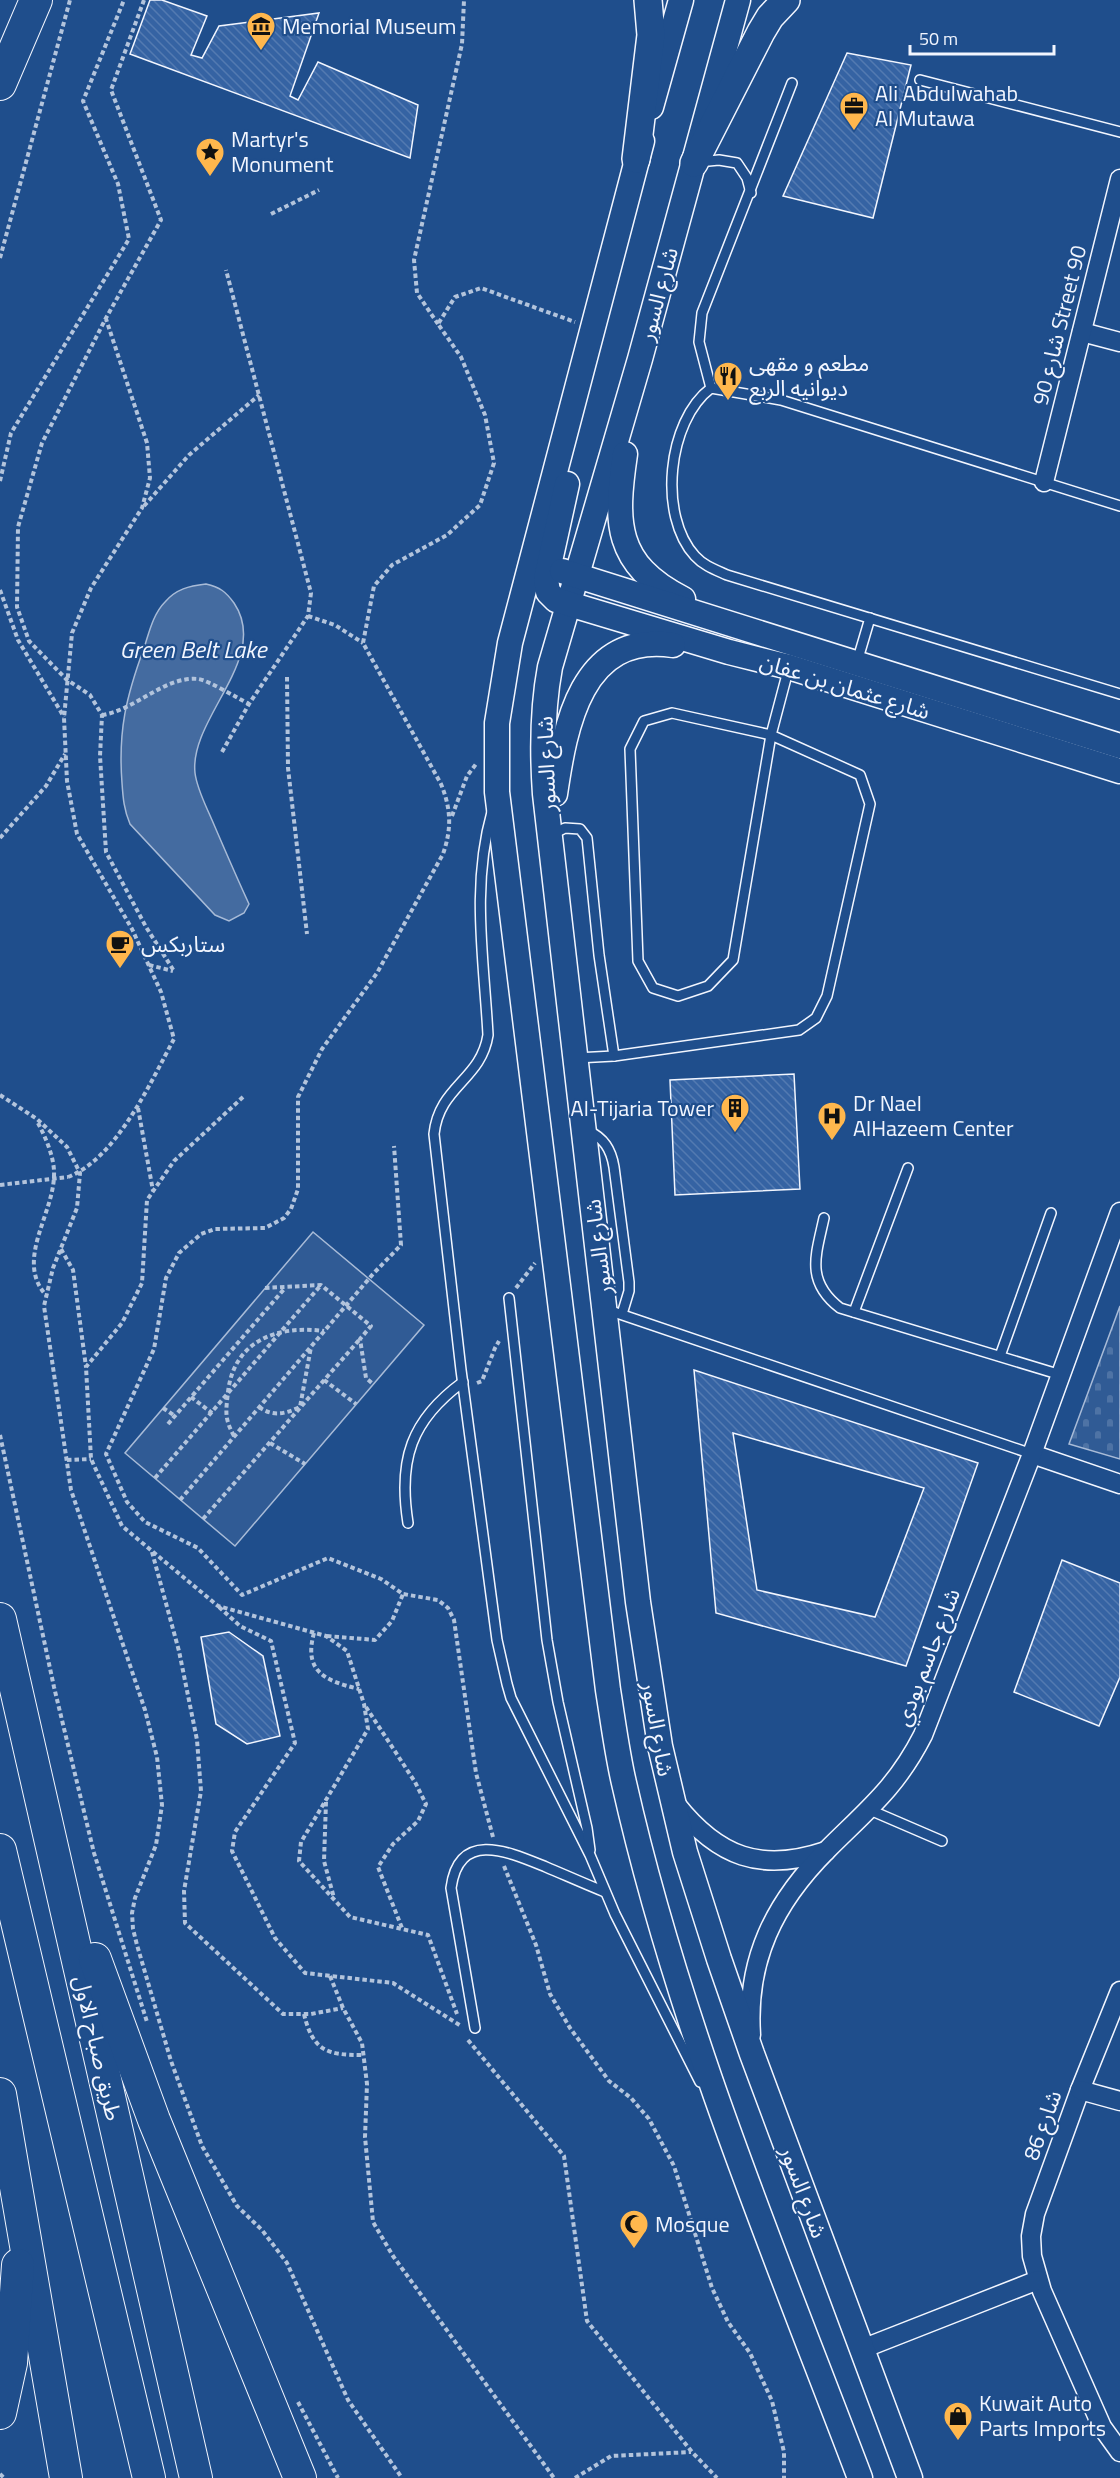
<svg xmlns="http://www.w3.org/2000/svg" width="1120" height="2478" font-family="'Titillium Web','Noto Sans Arabic',sans-serif">
<defs>
<pattern id="cemetery-stones" width="16" height="16" patternUnits="userSpaceOnUse" patternTransform="scale(1.5)"><rect width="16" height="16" fill="#305b95"/><path d="M2 7V4a2 2 0 0 1 4 0v3zM10 15v-3a2 2 0 0 1 4 0v3z" fill="#4e73a5"/></pattern>
<pattern id="building-back-hatch" width="6" height="6" patternUnits="userSpaceOnUse" patternTransform="scale(1.5)"><rect width="6" height="6" fill="#3563a3"/><path d="M-1 5l2 2M0 0l6 6M5-1l2 2" fill="none" stroke="#537ab1"/></pattern>
</defs>
<rect width="100%" height="100%" fill="#1f4e8c"/>
<path fill="url(#cemetery-stones)" stroke="#a8bbd7" stroke-width="1.5" d="M1120,1306V1459L1069,1444Z"/>
<path fill="#305b95" stroke="#a8bbd7" stroke-width="1.5" d="M313,1232L424,1325L235,1546L125,1453Z"/>
<path fill="#446ba0" stroke="#a8bbd7" stroke-width="1.5" d="M206,584C220,587 226,592 234,603C271,658 189,718 195,773C197,789 206,806 212,820C224,848 236,876 249,904L244,913L229,921L215,915L130,824C124,810 123,798 122,783C118,731 126,697 144,648C149,633 153,614 165,602C176,589 189,586 206,584Z"/>
<g fill="url(#building-back-hatch)" stroke="#f2f6ff" stroke-width="1.5" fill-rule="evenodd">
<path d="M150,0H162L207,16L191,55L202,58L219,26L319,13L290,96L298,100L318,62L418,105L410,158L130,54Z"/>
<path d="M847,53L911,65L873,218L783,196Z"/>
<path d="M794,1074L800,1189L675,1195L670,1080Z"/>
<path d="M694,1370L978,1463L906,1666L716,1613ZM733,1433L924,1488L875,1617L757,1590Z"/>
<path d="M1062,1560L1120,1583V1677L1099,1726L1014,1692Z"/>
<path d="M229,1632L263,1656L280,1736L247,1744L216,1724L201,1637Z"/>
</g>
<g fill="none" stroke-linecap="round" stroke-linejoin="round">
<g stroke="#f2f6ff" stroke-width="12">
<g id="lane">
<path d="M920,80L1120,132"/>
<path d="M698,162L719,160L737,163L747,178L751,193"/>
<path d="M711,388L699,342L702,313L792,83"/>
<path d="M1120,506L781,400L711,388C667,421 658,516 695,556C704,566 716,570 727,575L1120,694"/>
<path d="M857,662L870,618"/>
<path d="M492,812C471,886 484,960 488,1035C481,1080 439,1086 434,1134L461,1370L497,1640L507,1684L511,1698L590,1855L615,1914L700,2082"/>
<path d="M551,835L565,828L580,829L587,838L599,955L614,1056"/>
<path d="M576,1058L614,1056L799,1030L816,1018L827,996L870,804L860,775L771,735L672,713L644,721L630,749L638,961L653,988L678,996L708,986L733,960L771,735L789,667"/>
<path d="M587,1130C604,1138 611,1149 614,1167L629,1282V1291L622,1314"/>
<path d="M824,1218C816,1255 805,1281 840,1308L1061,1375"/>
<path d="M509,1298L547,1640L558,1702L587,1828L590,1850"/>
<path d="M605,1309L1032,1454"/>
<path d="M854,1312L908,1168"/>
<path d="M1000,1356L1051,1213"/>
<path d="M408,1523C398,1460 411,1420 463,1382"/>
<path d="M870,1810L942,1841"/>
<path d="M475,2028L451,1888C459,1829 509,1852 546,1867C565,1875 585,1884 605,1892"/>
</g>
</g>
<g stroke="#f2f6ff" stroke-width="21">
<g id="street">
<path d="M1082,332L1120,342"/>
<path d="M1044,482L1120,179"/>
<path d="M1032,1454L1120,1484"/>
<path d="M676,1804C718,1857 761,1873 826,1851"/>
<path d="M1120,1991L1080,2090L1035,2214L1031,2236L1032,2256L1042,2291L1102,2427L1120,2452"/>
<path d="M751,2035C746,1960 774,1903 827,1850C867,1810 896,1788 923,1735L1032,1454L1120,1212"/>
<path d="M1080,2090L1120,2101"/>
<path d="M862,2349L1038,2280"/>
</g>
</g>
<g stroke="#f2f6ff" stroke-width="27">
<g id="secondary">
<path d="M738,0L640,359L550,667C542,710 542,751 545,794L638,1602L660,1746L685,1852L719,1959L752,2054L910,2478"/>
<path d="M651,107L681,0"/>
<path d="M642,141L510,643L497,723V792L608,1690C613,1721 617,1753 624,1783C678,2023 773,2249 860,2478"/>
<path d="M625,454C615,522 614,564 683,599"/>
<path d="M567,484L546,579L548,592L556,600L729,652L789,667L1120,771"/>
<path d="M562,571L1120,746"/>
<path d="M555,794C565,726 581,632 673,645"/>
</g>
</g>
<g stroke="#f2f6ff" stroke-width="30">
<g id="primary">
<path d="M636,159L651,35L648,0"/>
<path d="M694,163L761,32L770,17L786,0"/>
</g>
</g>
<g stroke="#f2f6ff" stroke-width="34">
<g id="highway">
<path d="M0,84L36,0"/>
<path d="M0,1619L196,2478"/>
<path d="M0,1850L149,2478"/>
<path d="M95,1959L154,2120L300,2478"/>
<path d="M0,2094L66,2478"/>
<path d="M0,2413L11,2363L18,2265"/>
</g>
</g>
<g stroke="#b3c4dc" stroke-width="4" stroke-dasharray="4.5 3" stroke-linecap="butt">
<path d="M144,0L111,90L161,220L106,318L42,443L18,527L17,607L29,641L66,679L90,695L102,715L100,756L106,852L146,927L174,971"/>
<path d="M271,214L319,190"/>
<path d="M0,258L70,0"/>
<path d="M438,324L417,293L414,260L462,44L464,0"/>
<path d="M0,481L11,433L129,239L118,184L83,101L124,0"/>
<path d="M144,506L189,455L259,395"/>
<path d="M0,590L18,640L64,717"/>
<path d="M308,616L335,625L363,643"/>
<path d="M287,677L288,768L307,934"/>
<path d="M102,715C136,710 164,676 198,679C208,680 239,699 249,704"/>
<path d="M222,752L249,704L308,616L311,593L226,270"/>
<path d="M452,816L467,776L476,764"/>
<path d="M0,838L46,786L65,754"/>
<path d="M149,965L173,971"/>
<path d="M0,1095L37,1119L67,1147L80,1173L77,1208L53,1268L44,1306L71,1490L145,1710L157,1757L162,1805L156,1845L135,1898L132,1913L133,1929L137,1945L171,2061L202,2146L237,2206L262,2230L287,2263L348,2400L402,2478"/>
<path d="M243,1097L174,1161L147,1200L142,1283L122,1323L86,1367L91,1459L122,1526L218,1606L326,1636L347,1651L364,1704L368,1729L301,1842L299,1861L350,1917L428,1935L457,2014"/>
<path d="M138,1108L153,1191"/>
<path d="M38,1123C46,1138 55,1159 54,1176C53,1215 15,1261 46,1295"/>
<path d="M68,1177C117,1158 150,1083 174,1039L161,992L132,929L77,834L67,781L64,718L72,633L91,588L142,508L150,478L147,443L106,319"/>
<path d="M61,1249L73,1270L86,1367"/>
<path d="M265,1288L321,1285L371,1326L360,1339L366,1378L373,1384"/>
<path d="M516,1288L535,1263"/>
<path d="M324,1380L356,1404"/>
<path d="M477,1383L482,1381L495,1348L499,1341"/>
<path d="M191,1397L212,1413"/>
<path d="M259,1407C273,1417 285,1414 300,1407L311,1347"/>
<path d="M163,1408L175,1416"/>
<path d="M168,1424L285,1288"/>
<path d="M0,1435L54,1687L94,1853L147,2022"/>
<path d="M234,1436C224,1418 226,1411 228,1392C234,1340 278,1325 324,1331"/>
<path d="M270,1443L305,1464"/>
<path d="M67,1460L91,1459"/>
<path d="M155,1478L321,1285"/>
<path d="M180,1500L373,1274L401,1245L394,1146"/>
<path d="M203,1519L360,1339"/>
<path d="M152,1552L179,1651L197,1740L201,1791L184,1891L185,1923L283,2014H311L343,2008"/>
<path d="M219,1607L240,1626L271,1641L295,1743L235,1832L232,1851L275,1938L305,1973L393,1983L461,2026"/>
<path d="M314,1633C303,1672 326,1681 359,1689"/>
<path d="M327,1636L375,1640L392,1621L403,1594"/>
<path d="M366,1707L415,1782L426,1804L418,1821L393,1844L378,1867L402,1928"/>
<path d="M326,1802L324,1861L334,1898"/>
<path d="M493,1837L476,1773L454,1620L448,1608L438,1600L403,1594L381,1579L328,1558L242,1595L198,1548L145,1522L127,1502L106,1454L154,1349L166,1278L179,1253L201,1234L215,1229L265,1228L284,1218L291,1209L298,1189V1097L322,1049L377,973L443,854C452,828 451,809 441,784L363,643L374,586L392,565L447,535L480,505L494,463L485,415L461,357L438,324L455,297L481,288L575,322"/>
<path d="M504,1866L536,1945L550,1994L570,2028L609,2081L631,2098L649,2119L674,2166L712,2288L728,2322L750,2353L772,2401L784,2452V2478"/>
<path d="M330,1976L343,2008L362,2043L367,2084L365,2137L373,2222L393,2256L554,2478"/>
<path d="M304,2014C313,2052 328,2055 363,2055"/>
<path d="M468,2040L564,2156L587,2321L692,2452L717,2478"/>
<path d="M298,2402L338,2478"/>
<path d="M0,2474L4,2478"/>
<path d="M575,2478L611,2456L691,2452"/>
</g>
<use href="#lane" stroke="#1f4e8c" stroke-width="9"/>
<use href="#street" stroke="#1f4e8c" stroke-width="18"/>
<use href="#secondary" stroke="#1f4e8c" stroke-width="24"/>
<use href="#primary" stroke="#1f4e8c" stroke-width="27"/>
<use href="#highway" stroke="#1f4e8c" stroke-width="32"/>
<path stroke="#b3c4dc" stroke-width="4" stroke-dasharray="4.5 3" stroke-linecap="butt" d="M0,1185L68,1177"/>
</g>
<defs>
<g id="museum-pin" transform="scale(1.5)"><path d="M0 17L-7.5 6A9.5 9.5 0 1 1 7.5 6Z" fill="#ffb74d" stroke="#1f4e8c"/><path d="M0-6L6-3V-2H-6V-3ZM-5-1h2V3h-2ZM-1-1h2V3h-2ZM3-1h2V3H3ZM-6 4H6V6H-6Z" fill="#111"/></g>
<g id="office-pin" transform="scale(1.5)"><path d="M0 17L-7.5 6A9.5 9.5 0 1 1 7.5 6Z" fill="#ffb74d" stroke="#1f4e8c"/><path d="M-6-3h4V-5.5h4V-3h4V5H-6ZM-1-4.5V-3h2v-1.5ZM-6 0V1H6V0Z" fill="#111"/></g>
<g id="sight-pin" transform="scale(1.5)"><path d="M0 17L-7.5 6A9.5 9.5 0 1 1 7.5 6Z" fill="#ffb74d" stroke="#1f4e8c"/><path d="M0-6L1.8-2.2L6-1.7L2.9 1.2L3.7 5.4L0 3.3L-3.7 5.4L-2.9 1.2L-6-1.7L-1.8-2.2Z" fill="#111"/></g>
<g id="restaurant-pin" transform="scale(1.5)"><path d="M0 17L-7.5 6A9.5 9.5 0 1 1 7.5 6Z" fill="#ffb74d" stroke="#1f4e8c"/><path d="M-5-6h1v4h1v-4h1v4h1v-4h1v5L-1.5 .5V6h-2V.5L-5-1ZM5-6V6H3V1.5H1.5Q1.5-4 5-6Z" fill="#111"/></g>
<g id="cafe-pin" transform="scale(1.5)"><path d="M0 17L-7.5 6A9.5 9.5 0 1 1 7.5 6Z" fill="#ffb74d" stroke="#1f4e8c"/><path d="M-5.5-4.5H6V0H3Q3 3.5 0 3.5H-2.5Q-5.5 3.5-5.5 0ZM3-3.2v2h1.7v-2ZM-6 4.5H4V6H-6Z" fill="#111"/></g>
<g id="building-pin" transform="scale(1.5)"><path d="M0 17L-7.5 6A9.5 9.5 0 1 1 7.5 6Z" fill="#ffb74d" stroke="#1f4e8c"/><path d="M-4-6H4V6H1V3H-1V6H-4ZM-2.5-4.3h1.7v1.8h-1.7ZM.8-4.3h1.7v1.8H.8ZM-2.5-1h1.7V.8h-1.7ZM.8-1h1.7V.8H.8Z" fill="#111"/></g>
<g id="hospital-pin" transform="scale(1.5)"><path d="M0 17L-7.5 6A9.5 9.5 0 1 1 7.5 6Z" fill="#ffb74d" stroke="#1f4e8c"/><path d="M-5-5h3v3.5h4V-5h3V5h-3V1.5h-4V5h-3Z" fill="#111"/></g>
<g id="mosque-pin" transform="scale(1.5)"><path d="M0 17L-7.5 6A9.5 9.5 0 1 1 7.5 6Z" fill="#ffb74d" stroke="#1f4e8c"/><path d="M3.5-4.9A6 6 0 1 0 3.5 4.9A5 5 0 1 1 3.5-4.9Z" fill="#111"/></g>
<g id="shop-pin" transform="scale(1.5)"><path d="M0 17L-7.5 6A9.5 9.5 0 1 1 7.5 6Z" fill="#ffb74d" stroke="#1f4e8c"/><path d="M-5-2.5h2.3a2.7 3.5 0 0 1 5.4 0H5L5.5 6h-11ZM-1.5-2.5h3a1.5 2.3 0 0 0-3 0Z" fill="#111"/></g>
</defs>
<g fill-rule="evenodd">
<use href="#museum-pin" x="261" y="26"/>
<use href="#office-pin" x="854" y="106"/>
<use href="#sight-pin" x="210" y="152"/>
<use href="#restaurant-pin" x="728" y="376"/>
<use href="#cafe-pin" x="120" y="944"/>
<use href="#building-pin" x="735" y="1108"/>
<use href="#hospital-pin" x="832" y="1116"/>
<use href="#mosque-pin" x="634" y="2224"/>
<use href="#shop-pin" x="958" y="2416"/>
</g>
<g text-anchor="middle" dominant-baseline="central" stroke-width="4.5" stroke-linejoin="round" paint-order="stroke">
<g font-size="22" fill="#f2f6ff" stroke="#1f4e8c" text-anchor="start">
<text x="282" y="26">Memorial Museum</text>
<text x="875" y="93">Ali Abdulwahab<tspan x="875" dy="25">Al Mutawa</tspan></text>
<text x="231" y="139">Martyr's<tspan x="231" dy="25">Monument</tspan></text>
<text x="749" y="363">مطعم و مقهى<tspan x="749" dy="25">ديوانيه الربع</tspan></text>
<text x="141" y="944">ستاربكس</text>
<text x="853" y="1103">Dr Nael<tspan x="853" dy="25">AlHazeem Center</tspan></text>
<text x="714" y="1108" text-anchor="end">Al-Tijaria Tower</text>
<text x="655" y="2224">Mosque</text>
<text x="979" y="2403">Kuwait Auto<tspan x="979" dy="25">Parts Imports</tspan></text>
</g>
<g font-size="22" fill="#f2f6ff" stroke="#1f4e8c">
<text transform="translate(658 294) rotate(-75)">شارع السور</text>
<text transform="translate(1059 325) rotate(-76)">شارع 90 Street 90</text>
<text transform="translate(845 686) rotate(17)">شارع عثمان بن عفان</text>
<text transform="translate(546 764) rotate(-92)">شارع السور</text>
<text transform="translate(598 1247) rotate(-97)">شارع السور</text>
<text transform="translate(927 1657) rotate(-69)">شارع جاسم بودي</text>
<text transform="translate(658 1729) rotate(80)">شارع السور</text>
<text transform="translate(98 2048) rotate(77)">طريق صباح الاول</text>
<text transform="translate(1042 2125) rotate(-70)">شارع 86</text>
<text transform="translate(804 2192) rotate(70)">شارع السور</text>
</g>
<g font-size="24" font-style="italic" fill="#f2f6ff" stroke="#1f4e8c">
<text x="193" y="649">Green Belt Lake</text>
</g>
</g>
<path d="M910 45v9h144v-9" fill="none" stroke="#f2f6ff" stroke-width="3"/>
<text x="919" y="45" font-size="18" fill="#f2f6ff" stroke="#1f4e8c" stroke-width="4.5" paint-order="stroke">50 m</text>
</svg>
